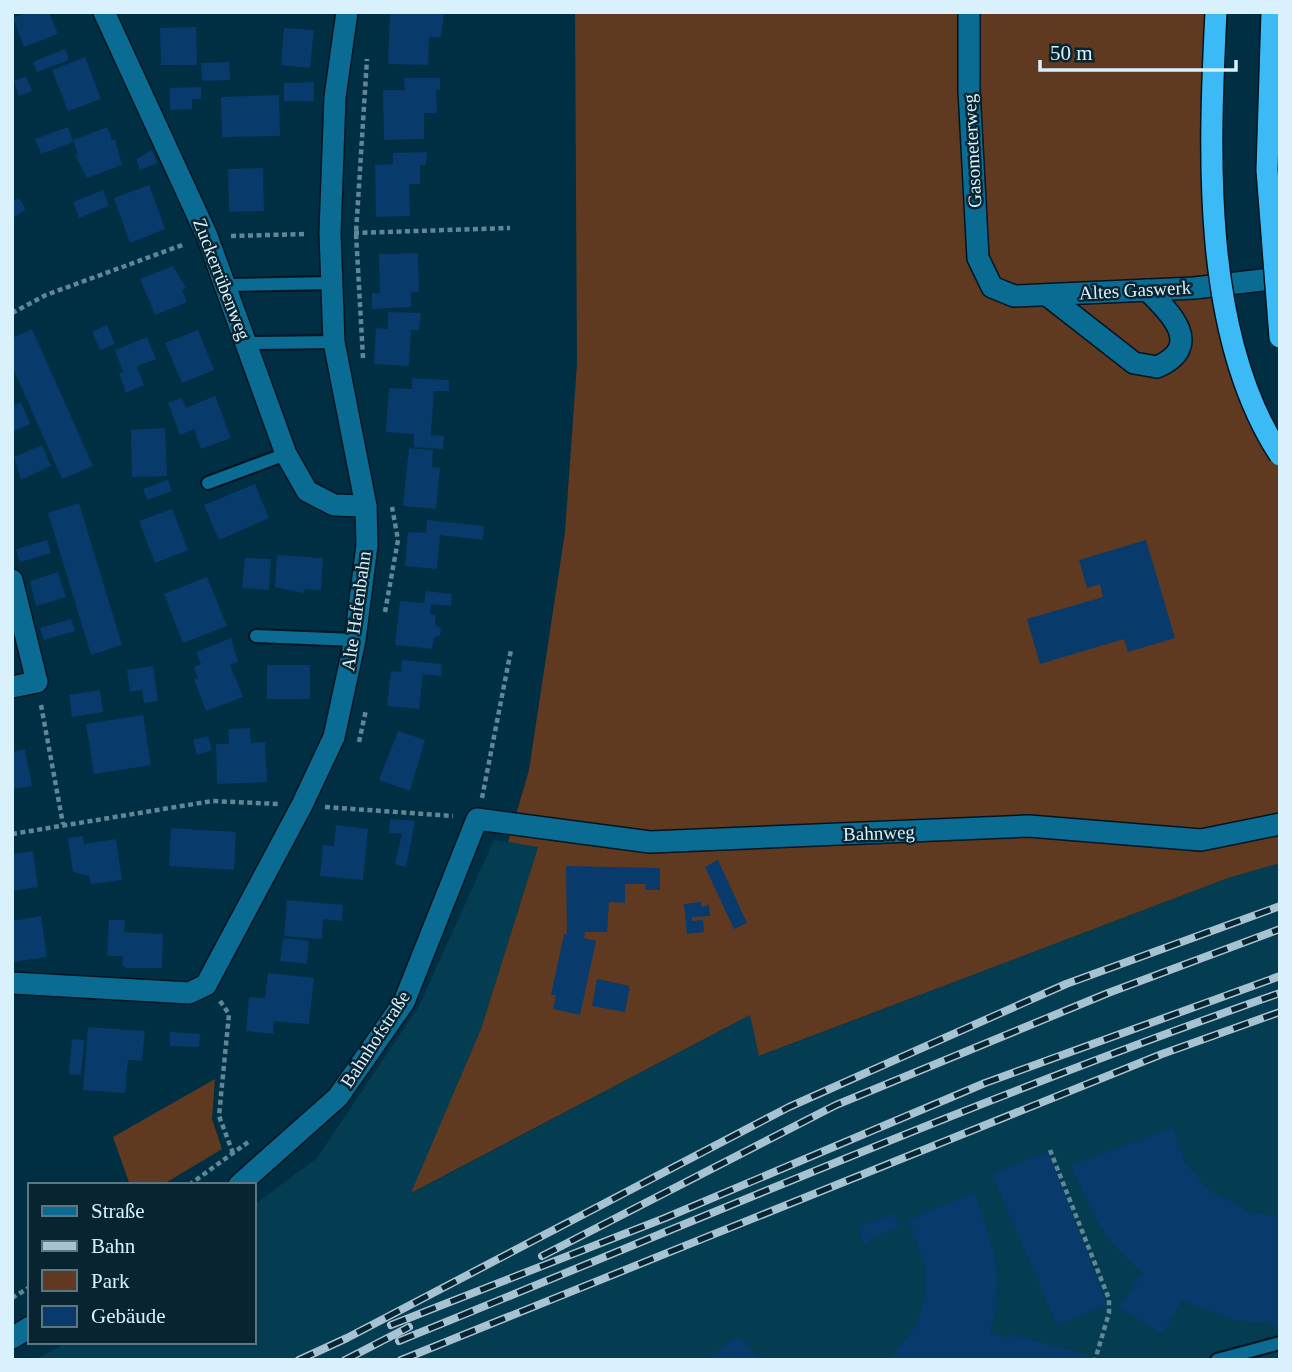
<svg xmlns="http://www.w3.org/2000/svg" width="1292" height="1372" font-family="'Times New Roman',serif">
<rect width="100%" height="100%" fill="#002f43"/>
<path fill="#043c52" d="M494,840L538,846L481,1029L412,1193L750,1015L760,1056L1228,878L1280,863V1360H35L68,1342H254V1205L317,1158L419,1006Z"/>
<g fill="#5f3a20">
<path d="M575,12H1216V289L1280,455V863L1228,878L759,1056L750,1015L411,1193L481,1029L538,847L508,842L529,770L565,532L577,364Z"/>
<path d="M215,1079L212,1119L222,1149L162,1185H130L113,1137Z"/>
</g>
<g fill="#083a6c">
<path d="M29,12H49L58,34L24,47L13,18Z"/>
<path d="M444,12L441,37H429L428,65L388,64L390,13Z"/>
<path d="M196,27L197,65H161L160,28Z"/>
<path d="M284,28L314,30L310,68L281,65Z"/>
<path d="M65,49L69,60L37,72L33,62Z"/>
<path d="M85,57L101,99L68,111L52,70Z"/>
<path d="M229,62L230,80L202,81L201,63Z"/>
<path d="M26,76L32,91L19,96L14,81Z"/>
<path d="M404,78H440V90H436L437,113H424V139L384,140L383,90H405Z"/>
<path d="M314,82V101H284V83Z"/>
<path d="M201,87V99H192V109L170,110V88Z"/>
<path d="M279,95L280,136L222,137L221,97Z"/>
<path d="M68,127L73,142L41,154L35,139Z"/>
<path d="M107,127L112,140L115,139L122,165L87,178L75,155L78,154L73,140Z"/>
<path d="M152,150L157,163L140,170L136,159Z"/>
<path d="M427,152L426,165H420V184H409L410,216L376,217L375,165L393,164V153Z"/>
<path d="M263,168L264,211L229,212L228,169Z"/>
<path d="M149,185L165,229L130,243L114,198Z"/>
<path d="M103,190L109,206L79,218L73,202Z"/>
<path d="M19,198L26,210L12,218V202Z"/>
<path d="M418,253L419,292H411V307L372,309V293H380L379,254Z"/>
<path d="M173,266L186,288L182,290L187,302L155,315L140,279Z"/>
<path d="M388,312L421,313L419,330H411L409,366L374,364L376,328L388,329Z"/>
<path d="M107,325L115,344L100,350L92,332Z"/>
<path d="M32,329L93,466L62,479L12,366V338Z"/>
<path d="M198,330L214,370L182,383L165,343Z"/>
<path d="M147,337L156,359L137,366L144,385L126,393L119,373L123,372L115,350Z"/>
<path d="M412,378L449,380V391H434L431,435L444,436L443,449L414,447V434L386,432L389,388L412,389Z"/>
<path d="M215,396L231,438L201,449L194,429L180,435L168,403L182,398L186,408Z"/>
<path d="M21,402L30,424L12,432V406Z"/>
<path d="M165,428L167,476L132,477L131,430Z"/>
<path d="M42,445L51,466L21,480L14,457Z"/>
<path d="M409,448L433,450L432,467L440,468L436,509L403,506Z"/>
<path d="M168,480L172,491L147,500L143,489Z"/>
<path d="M255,484L269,518L219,540L204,505Z"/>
<path d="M79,503L122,645L91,655L48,513Z"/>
<path d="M172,509L188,550L155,563L139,521Z"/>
<path d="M427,520L484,526L483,540L440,535L437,569L405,566L408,532L426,533Z"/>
<path d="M47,540L51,553L20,562L16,549Z"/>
<path d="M1146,540L1175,638L1128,652L1124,639L1040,664L1027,619L1103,597L1100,584L1087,588L1079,560Z"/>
<path d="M277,555L323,558L321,590L305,589L304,593L275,587Z"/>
<path d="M245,558L271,559L269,590L242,588Z"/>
<path d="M58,572L66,597L36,606L30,581Z"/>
<path d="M207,577L227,626L183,643L164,594Z"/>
<path d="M426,591L452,594L451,606L431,604L430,614L436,615L435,624L441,629L440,635L434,638L432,649L395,645L400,601L424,603Z"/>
<path d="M71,619L75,631L44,640L40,628Z"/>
<path d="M231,638L238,662L230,665L243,697L206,711L194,679L198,678L194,667L201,664L196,652Z"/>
<path d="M402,660L442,664L441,676L423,674L419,709L387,706L391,671L401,672Z"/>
<rect x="267" y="665" width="43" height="34"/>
<path d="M153,666L158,701L144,703L142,690L130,692L127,670Z"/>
<path d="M100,690L103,712L72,717L69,695Z"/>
<path d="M143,715L151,765L94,774L86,724Z"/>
<path d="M250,728L251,743L265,742L267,782L217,784L216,744H229L228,729Z"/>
<path d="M398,731L425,740L410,791L379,780Z"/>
<path d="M208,736L212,750L197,755L193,740Z"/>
<path d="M25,749L32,786L12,789V752Z"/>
<path d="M390,819L415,821L406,867L395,864L402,834L389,833Z"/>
<path d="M336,825L368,829L363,880L320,876L323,845L334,846Z"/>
<path d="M171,828L236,832L234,870L169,866Z"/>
<path d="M83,836L84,844L116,839L122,880L91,884L89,876L73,872L68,838Z"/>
<path d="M33,851L38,887L12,891V854Z"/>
<path d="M718,860L747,923L734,929L705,867Z"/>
<path d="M566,866L660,868V890H645L646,884H625V903L609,902L607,932H585L584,938L596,941L580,1015L553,1009L556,995H551L564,934H567Z"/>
<path d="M287,900L343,905L342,921L323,919L322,939L284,936Z"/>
<path d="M701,902V907L709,905L710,916L692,917V921L703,920L704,932L687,934L684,904Z"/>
<path d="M41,916L47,957L12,962V921Z"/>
<path d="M109,920H125L124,932L163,934L162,968H127L122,966L123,956H107Z"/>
<path d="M283,938L309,941L307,964L280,961Z"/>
<path d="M268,973L314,978L309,1024L274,1021L273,1034L246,1031L249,997L265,998Z"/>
<path d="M597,979L630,986L625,1012L592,1006Z"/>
<path d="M88,1027L145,1031L142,1061L128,1060L125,1093L83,1090Z"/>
<path d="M170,1032L200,1034L199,1047L170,1046Z"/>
<path d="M72,1039L84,1040L81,1075L69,1074Z"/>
<path d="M1173,1128L1184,1161L1208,1189L1249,1212L1280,1217V1325L1234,1320L1182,1301L1163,1334L1119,1308L1142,1273L1110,1241L1094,1216L1071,1165Z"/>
<path d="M1048,1151L1107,1305L1057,1325L992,1174Z"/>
<path d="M975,1192L995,1256L997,1281L995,1309L1000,1310L995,1311L990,1333L1009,1338L1010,1334L1088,1355L1087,1360H890L916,1326L925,1297V1266L909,1220Z"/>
<path d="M893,1213L899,1227L868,1240L870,1244L865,1245L858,1227Z"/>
<path d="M738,1336L760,1360H705Z"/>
</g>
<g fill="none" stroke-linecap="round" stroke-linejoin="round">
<g stroke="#001522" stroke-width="16">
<g id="lane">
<path d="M226,285L331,283"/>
<path d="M247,343L334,342"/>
<path d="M208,483L286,454"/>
<path d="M256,636L355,640"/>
<path d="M1217,1360L1280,1343"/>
</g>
</g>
<g stroke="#001522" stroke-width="24">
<g id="street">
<path d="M104,12L207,236L286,454L307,491L334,505L366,506"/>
<path d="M969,12V90L978,258L992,287L1014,296L1194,288L1280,278"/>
<path d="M1047,295L1134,363L1157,367C1205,346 1170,312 1147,290"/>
<path d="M12,580L37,682L12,687"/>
<path d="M12,983L189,993L206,985L302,805L334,737L355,640L367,545L366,506L334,342L330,233L335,97L347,12"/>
<path d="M239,1185L338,1097L404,1002L477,819L650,842L1029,826L1201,840L1280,824"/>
<path d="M12,1338L30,1327"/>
</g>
</g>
<g stroke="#618696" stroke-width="4.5" stroke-dasharray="5 3.5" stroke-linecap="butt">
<path d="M354,233L510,228"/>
<path d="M231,236L306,234"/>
<path d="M12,313L46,295L185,244"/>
<path d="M363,358L356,233L367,59"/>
<path d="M385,612L398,540L392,507"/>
<path d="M41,705L63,824"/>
<path d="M359,742L366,710"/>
<path d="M482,798L511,650"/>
<path d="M325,807L453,816"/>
<path d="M12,834L212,801L278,804"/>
<path d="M220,1001L229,1014L219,1116L233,1153"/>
<path d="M1050,1150L1109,1299V1313L1095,1360"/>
<path d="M189,1185L251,1140"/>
<path d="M12,1298L30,1287"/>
</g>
<use href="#lane" stroke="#0b6c93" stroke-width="12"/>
<use href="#street" stroke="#0b6c93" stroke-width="21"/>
<g stroke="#a7c3d2" stroke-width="8">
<g id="rail">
<path d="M542,1256L836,1105L1108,993L1280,929"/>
<path d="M391,1325L665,1218L985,1083L1280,976"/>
<path d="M399,1341C691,1223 982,1097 1280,993"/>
<path d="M299,1360L347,1338L789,1107L1066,984L1280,906"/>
<path d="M345,1360L409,1327"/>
<path d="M401,1360L1162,1054L1280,1012"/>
</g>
</g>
<use href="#rail" stroke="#092431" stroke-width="5" stroke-dasharray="16" stroke-linecap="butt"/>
<g stroke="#001522" stroke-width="24" stroke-linecap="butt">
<g id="highway-bridge">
<path d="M1216,12C1209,150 1201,335 1280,455"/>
<path d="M1272,12L1267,170L1280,337"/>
</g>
</g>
<use href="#highway-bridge" stroke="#3cbaf5" stroke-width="21"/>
</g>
<g text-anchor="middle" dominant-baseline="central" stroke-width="5" stroke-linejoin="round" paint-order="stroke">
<g font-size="19" fill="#d9f0fd" stroke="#092431">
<text transform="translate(972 151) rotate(-93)">Gasometerweg</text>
<text transform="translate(222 279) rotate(69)">Zuckerrübenweg</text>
<text transform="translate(1135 290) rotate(-3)">Altes Gaswerk</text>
<text transform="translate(356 611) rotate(-82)">Alte Hafenbahn</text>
<text transform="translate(879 833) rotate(-2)">Bahnweg</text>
<text transform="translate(375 1039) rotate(-57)">Bahnhofstraße</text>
</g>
</g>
<rect width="1292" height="1372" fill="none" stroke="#d9f0fd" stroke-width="28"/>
<rect x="28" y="1183" width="228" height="161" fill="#092431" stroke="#5c7683" stroke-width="2"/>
<rect x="42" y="1206" width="35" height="10" fill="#0b6c93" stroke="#5c7683" stroke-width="2"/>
<text x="91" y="1218" font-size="21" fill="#d9f0fd">Straße</text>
<rect x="42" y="1241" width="35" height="10" fill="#a7c3d2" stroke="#5c7683" stroke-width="2"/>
<text x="91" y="1253" font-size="21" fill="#d9f0fd">Bahn</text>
<rect x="42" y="1270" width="35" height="21" fill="#5f3a20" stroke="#5c7683" stroke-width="2"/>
<text x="91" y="1288" font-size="21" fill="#d9f0fd">Park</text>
<rect x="42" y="1306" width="35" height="21" fill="#083a6c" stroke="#5c7683" stroke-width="2"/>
<text x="91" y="1323" font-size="21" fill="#d9f0fd">Gebäude</text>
<path d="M1040 60v10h196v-10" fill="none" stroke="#d9f0fd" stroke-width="3.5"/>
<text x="1050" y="60" font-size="21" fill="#d9f0fd" stroke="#092431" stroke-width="5" paint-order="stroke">50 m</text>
</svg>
